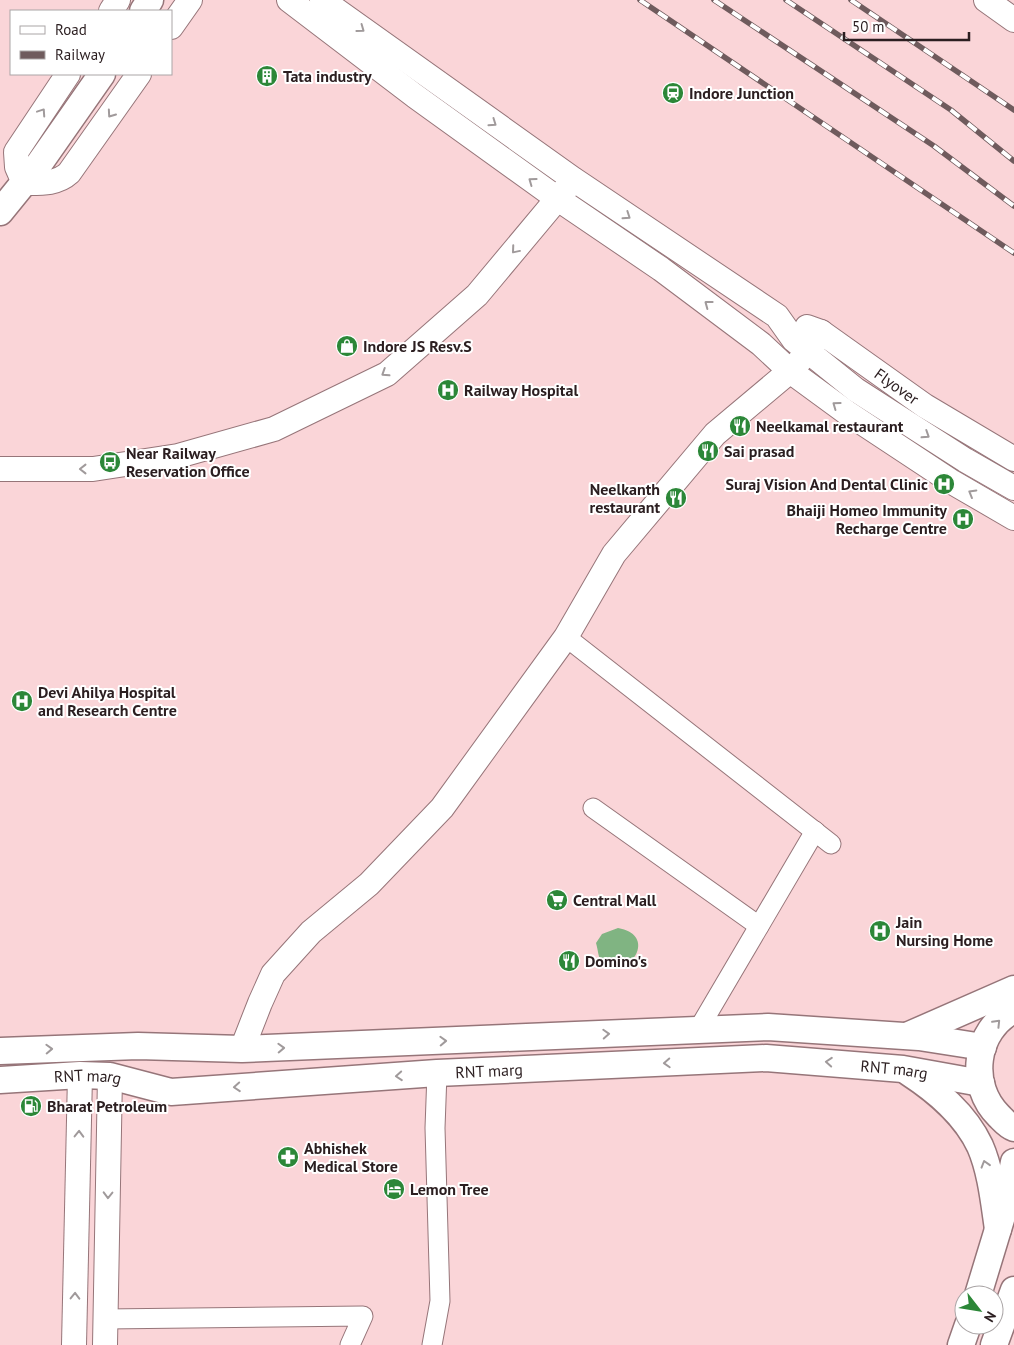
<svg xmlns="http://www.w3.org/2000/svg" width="1014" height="1345" font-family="'PT Sans',sans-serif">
<rect width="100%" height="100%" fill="#fad5d8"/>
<path fill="#80b482" d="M618,928C662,936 624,985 602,962C598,958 598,949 596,943L602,934Z"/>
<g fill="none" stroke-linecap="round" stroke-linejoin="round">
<g stroke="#967579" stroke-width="21">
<g id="minor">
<path d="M566,637L831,844"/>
<path d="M593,808L759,926"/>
<path d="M698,1030L815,831"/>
<path d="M105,1319L363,1316L350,1345"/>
<path d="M432,1345L440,1301L435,1128L437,1073"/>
</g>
</g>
<g stroke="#967579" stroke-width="26">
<g id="tertiary">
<path d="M289,0L415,96L558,199L661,269L761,344L790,371L846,412L952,482L1014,518"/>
<path d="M322,0L573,179L777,316L794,340L856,390L965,460L1014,488"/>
<path d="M986,0L1014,20"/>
<path d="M111,11L118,0"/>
<path d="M171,27L190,0"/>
<path d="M68,74L16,152L17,167L24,183C41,183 57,184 69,173L139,74"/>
<path id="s1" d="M807,327L821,332L925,406L1014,459"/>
<path d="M0,469H93L178,456L274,429L387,374L477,295L568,186"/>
<path d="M242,1049L260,1003L273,974L311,932L369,884L442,808L566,637L614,554L715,434L790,371L808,352L821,332"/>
<path d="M74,1345L80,1075"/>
<path d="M105,1345L110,1076"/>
</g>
</g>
<g stroke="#967579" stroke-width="29">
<g id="secondary">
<path d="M143,11L150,0"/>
<path d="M0,212L39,164L102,74"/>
<path d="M1014,1010C974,1030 968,1086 999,1116C1004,1121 1008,1126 1014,1128"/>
<path d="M909,1035L1014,989"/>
<path d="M0,1051L138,1046L242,1049L768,1027L919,1037L983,1047"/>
<path d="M908,1072C937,1091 965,1114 980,1146C991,1171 994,1202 998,1229"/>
<path id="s2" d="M0,1080L80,1075L110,1076L171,1092L437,1073L766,1058L903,1069L981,1083"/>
<path d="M978,1295L1006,1203L1014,1162"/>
<path d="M961,1345L968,1325"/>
<path d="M994,1345L1014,1290"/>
</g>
</g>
<use href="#minor" stroke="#fff" stroke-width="19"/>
<use href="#tertiary" stroke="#fff" stroke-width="24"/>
<use href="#secondary" stroke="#fff" stroke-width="26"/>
<g stroke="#6f5b5d" stroke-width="5.5">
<g id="rail">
<path d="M640,0L1014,253"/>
<path d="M714,0L934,146L1014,206"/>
<path d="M786,0L951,110L1014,161"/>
<path d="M851,0L1014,110"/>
</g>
</g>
<use href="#rail" stroke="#fff" stroke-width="4" stroke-dasharray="11" stroke-linecap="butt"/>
</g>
<defs><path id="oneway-chevron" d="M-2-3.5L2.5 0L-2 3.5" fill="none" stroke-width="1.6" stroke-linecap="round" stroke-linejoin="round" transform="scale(1.25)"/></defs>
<g stroke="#a09a9b">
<use href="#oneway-chevron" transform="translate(361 29) rotate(36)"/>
<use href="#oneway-chevron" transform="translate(42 112) rotate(-56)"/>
<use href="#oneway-chevron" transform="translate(111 114) rotate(125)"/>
<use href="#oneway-chevron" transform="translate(493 123) rotate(35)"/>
<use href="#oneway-chevron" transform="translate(532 181) rotate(-144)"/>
<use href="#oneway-chevron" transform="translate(627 216) rotate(34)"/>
<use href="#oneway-chevron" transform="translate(515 250) rotate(130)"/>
<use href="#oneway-chevron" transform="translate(708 304) rotate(-143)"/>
<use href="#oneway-chevron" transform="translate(385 373) rotate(147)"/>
<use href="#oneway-chevron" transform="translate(836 405) rotate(-144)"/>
<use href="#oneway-chevron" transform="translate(926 435) rotate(33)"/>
<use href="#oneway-chevron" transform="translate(83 469) rotate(-180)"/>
<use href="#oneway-chevron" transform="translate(972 493) rotate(-150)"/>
<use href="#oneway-chevron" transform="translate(997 1023) rotate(-46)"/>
<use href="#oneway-chevron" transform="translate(606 1034) rotate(-3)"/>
<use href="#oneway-chevron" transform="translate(443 1041) rotate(-2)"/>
<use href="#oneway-chevron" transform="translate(281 1048) rotate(-2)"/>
<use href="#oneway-chevron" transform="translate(49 1049) rotate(-2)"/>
<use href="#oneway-chevron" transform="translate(829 1062) rotate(-176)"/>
<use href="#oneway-chevron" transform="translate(667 1063) rotate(177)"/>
<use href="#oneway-chevron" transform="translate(399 1076) rotate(176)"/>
<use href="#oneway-chevron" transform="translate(237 1087) rotate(176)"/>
<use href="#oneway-chevron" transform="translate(79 1134) rotate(-89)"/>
<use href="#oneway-chevron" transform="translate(985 1164) rotate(-107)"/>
<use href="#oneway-chevron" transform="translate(108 1195) rotate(91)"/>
<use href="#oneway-chevron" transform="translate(75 1296) rotate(-89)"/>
</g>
<defs>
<g id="building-disc" transform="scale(1.125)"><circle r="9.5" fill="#2c8738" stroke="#fff"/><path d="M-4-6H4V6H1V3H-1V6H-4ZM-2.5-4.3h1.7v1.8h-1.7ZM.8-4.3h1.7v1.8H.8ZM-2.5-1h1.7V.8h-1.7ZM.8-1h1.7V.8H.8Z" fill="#fff"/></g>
<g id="station-disc" transform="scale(1.125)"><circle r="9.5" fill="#2c8738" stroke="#fff"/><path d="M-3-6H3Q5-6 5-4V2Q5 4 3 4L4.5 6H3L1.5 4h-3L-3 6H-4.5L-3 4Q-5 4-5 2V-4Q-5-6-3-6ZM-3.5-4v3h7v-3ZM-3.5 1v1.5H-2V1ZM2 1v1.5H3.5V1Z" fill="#fff"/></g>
<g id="shop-disc" transform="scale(1.125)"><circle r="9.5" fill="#2c8738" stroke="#fff"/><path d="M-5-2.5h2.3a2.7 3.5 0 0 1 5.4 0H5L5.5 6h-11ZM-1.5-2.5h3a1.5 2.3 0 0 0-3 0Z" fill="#fff"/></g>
<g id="hospital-disc" transform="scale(1.125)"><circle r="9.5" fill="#2c8738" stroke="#fff"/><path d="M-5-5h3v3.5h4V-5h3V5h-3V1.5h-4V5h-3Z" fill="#fff"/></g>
<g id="restaurant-disc" transform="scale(1.125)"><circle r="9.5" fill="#2c8738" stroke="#fff"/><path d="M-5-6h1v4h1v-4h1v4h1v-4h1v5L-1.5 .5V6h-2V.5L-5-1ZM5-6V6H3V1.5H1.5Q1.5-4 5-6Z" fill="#fff"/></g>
<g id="bus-disc" transform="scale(1.125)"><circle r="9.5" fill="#2c8738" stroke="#fff"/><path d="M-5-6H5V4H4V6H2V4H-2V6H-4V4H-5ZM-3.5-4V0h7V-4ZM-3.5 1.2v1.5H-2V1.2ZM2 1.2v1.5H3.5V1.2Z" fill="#fff"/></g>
<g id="supermarket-disc" transform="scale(1.125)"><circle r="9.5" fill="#2c8738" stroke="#fff"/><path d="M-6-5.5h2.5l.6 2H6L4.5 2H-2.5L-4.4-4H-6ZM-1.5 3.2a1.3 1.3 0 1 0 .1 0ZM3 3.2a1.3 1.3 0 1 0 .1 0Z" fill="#fff"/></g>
<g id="fuel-disc" transform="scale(1.125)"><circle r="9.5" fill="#2c8738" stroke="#fff"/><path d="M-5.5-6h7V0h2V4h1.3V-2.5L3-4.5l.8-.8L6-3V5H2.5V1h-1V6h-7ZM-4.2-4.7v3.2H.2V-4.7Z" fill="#fff"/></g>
<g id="pharmacy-disc" transform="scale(1.125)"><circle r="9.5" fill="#2c8738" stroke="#fff"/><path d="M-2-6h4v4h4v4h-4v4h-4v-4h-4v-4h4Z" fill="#fff"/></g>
<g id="hotel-disc" transform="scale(1.125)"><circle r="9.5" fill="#2c8738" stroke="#fff"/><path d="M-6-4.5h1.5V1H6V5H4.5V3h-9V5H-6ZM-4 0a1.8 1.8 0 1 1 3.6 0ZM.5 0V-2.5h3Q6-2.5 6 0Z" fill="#fff"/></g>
</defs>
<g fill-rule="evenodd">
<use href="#building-disc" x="267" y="76"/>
<use href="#station-disc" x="673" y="93"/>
<use href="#shop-disc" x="347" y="346"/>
<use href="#hospital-disc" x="448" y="390"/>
<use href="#restaurant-disc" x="740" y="426"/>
<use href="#restaurant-disc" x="708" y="451"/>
<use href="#bus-disc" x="110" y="462"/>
<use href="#hospital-disc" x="944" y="484"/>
<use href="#restaurant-disc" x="676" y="498"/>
<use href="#hospital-disc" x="963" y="519"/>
<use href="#hospital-disc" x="22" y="701"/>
<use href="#supermarket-disc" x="557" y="900"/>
<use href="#hospital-disc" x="880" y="931"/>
<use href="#restaurant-disc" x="569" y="961"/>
<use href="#fuel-disc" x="31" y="1106"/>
<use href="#pharmacy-disc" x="288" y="1157"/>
<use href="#hotel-disc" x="394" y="1189"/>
</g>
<g text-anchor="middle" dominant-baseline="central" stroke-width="4" stroke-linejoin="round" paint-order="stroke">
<g font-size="16" font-weight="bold" fill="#2b1e20" stroke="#fff" text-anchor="start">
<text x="283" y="76">Tata industry</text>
<text x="689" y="93">Indore Junction</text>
<text x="363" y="346">Indore JS Resv.S</text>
<text x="464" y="390">Railway Hospital</text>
<text x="756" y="426">Neelkamal restaurant</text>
<text x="724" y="451">Sai prasad</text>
<text x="126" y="453">Near Railway<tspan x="126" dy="18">Reservation Office</tspan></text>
<text x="928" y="484" text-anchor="end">Suraj Vision And Dental Clinic</text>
<text x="660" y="489" text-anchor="end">Neelkanth<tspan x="660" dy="18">restaurant</tspan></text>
<text x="947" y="510" text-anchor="end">Bhaiji Homeo Immunity<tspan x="947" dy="18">Recharge Centre</tspan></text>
<text x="38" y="692">Devi Ahilya Hospital<tspan x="38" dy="18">and Research Centre</tspan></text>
<text x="573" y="900">Central Mall</text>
<text x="896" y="922">Jain<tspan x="896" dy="18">Nursing Home</tspan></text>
<text x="585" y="961">Domino's</text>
<text x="47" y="1106">Bharat Petroleum</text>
<text x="304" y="1148">Abhishek<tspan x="304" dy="18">Medical Store</tspan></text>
<text x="410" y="1189">Lemon Tree</text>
</g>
<g font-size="16" fill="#2b1e20" stroke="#fff">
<text stroke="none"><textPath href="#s1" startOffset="108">Flyover</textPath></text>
<text stroke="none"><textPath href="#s2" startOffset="898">RNT marg</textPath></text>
<text stroke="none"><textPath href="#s2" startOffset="492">RNT marg</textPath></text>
<text stroke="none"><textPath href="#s2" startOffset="88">RNT marg</textPath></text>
</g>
</g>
<rect x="10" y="10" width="162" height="65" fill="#ffffff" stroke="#aaa5a6"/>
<rect x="20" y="26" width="25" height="8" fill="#ffffff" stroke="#aaa5a6"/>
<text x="55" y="35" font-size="15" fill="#2b1e20">Road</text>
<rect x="20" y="51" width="25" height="8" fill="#6f5b5d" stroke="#aaa5a6"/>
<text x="55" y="60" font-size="15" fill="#2b1e20">Railway</text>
<g transform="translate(979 1310) rotate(121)"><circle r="24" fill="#ffffff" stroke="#aaa5a6"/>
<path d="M0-4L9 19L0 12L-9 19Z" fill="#2c8738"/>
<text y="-8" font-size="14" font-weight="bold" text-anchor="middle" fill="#2b1e20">N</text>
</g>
<path d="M844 32v8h125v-8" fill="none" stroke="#2b1e20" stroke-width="2.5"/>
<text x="852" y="32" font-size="15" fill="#2b1e20" stroke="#ffffff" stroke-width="4" paint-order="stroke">50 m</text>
</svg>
